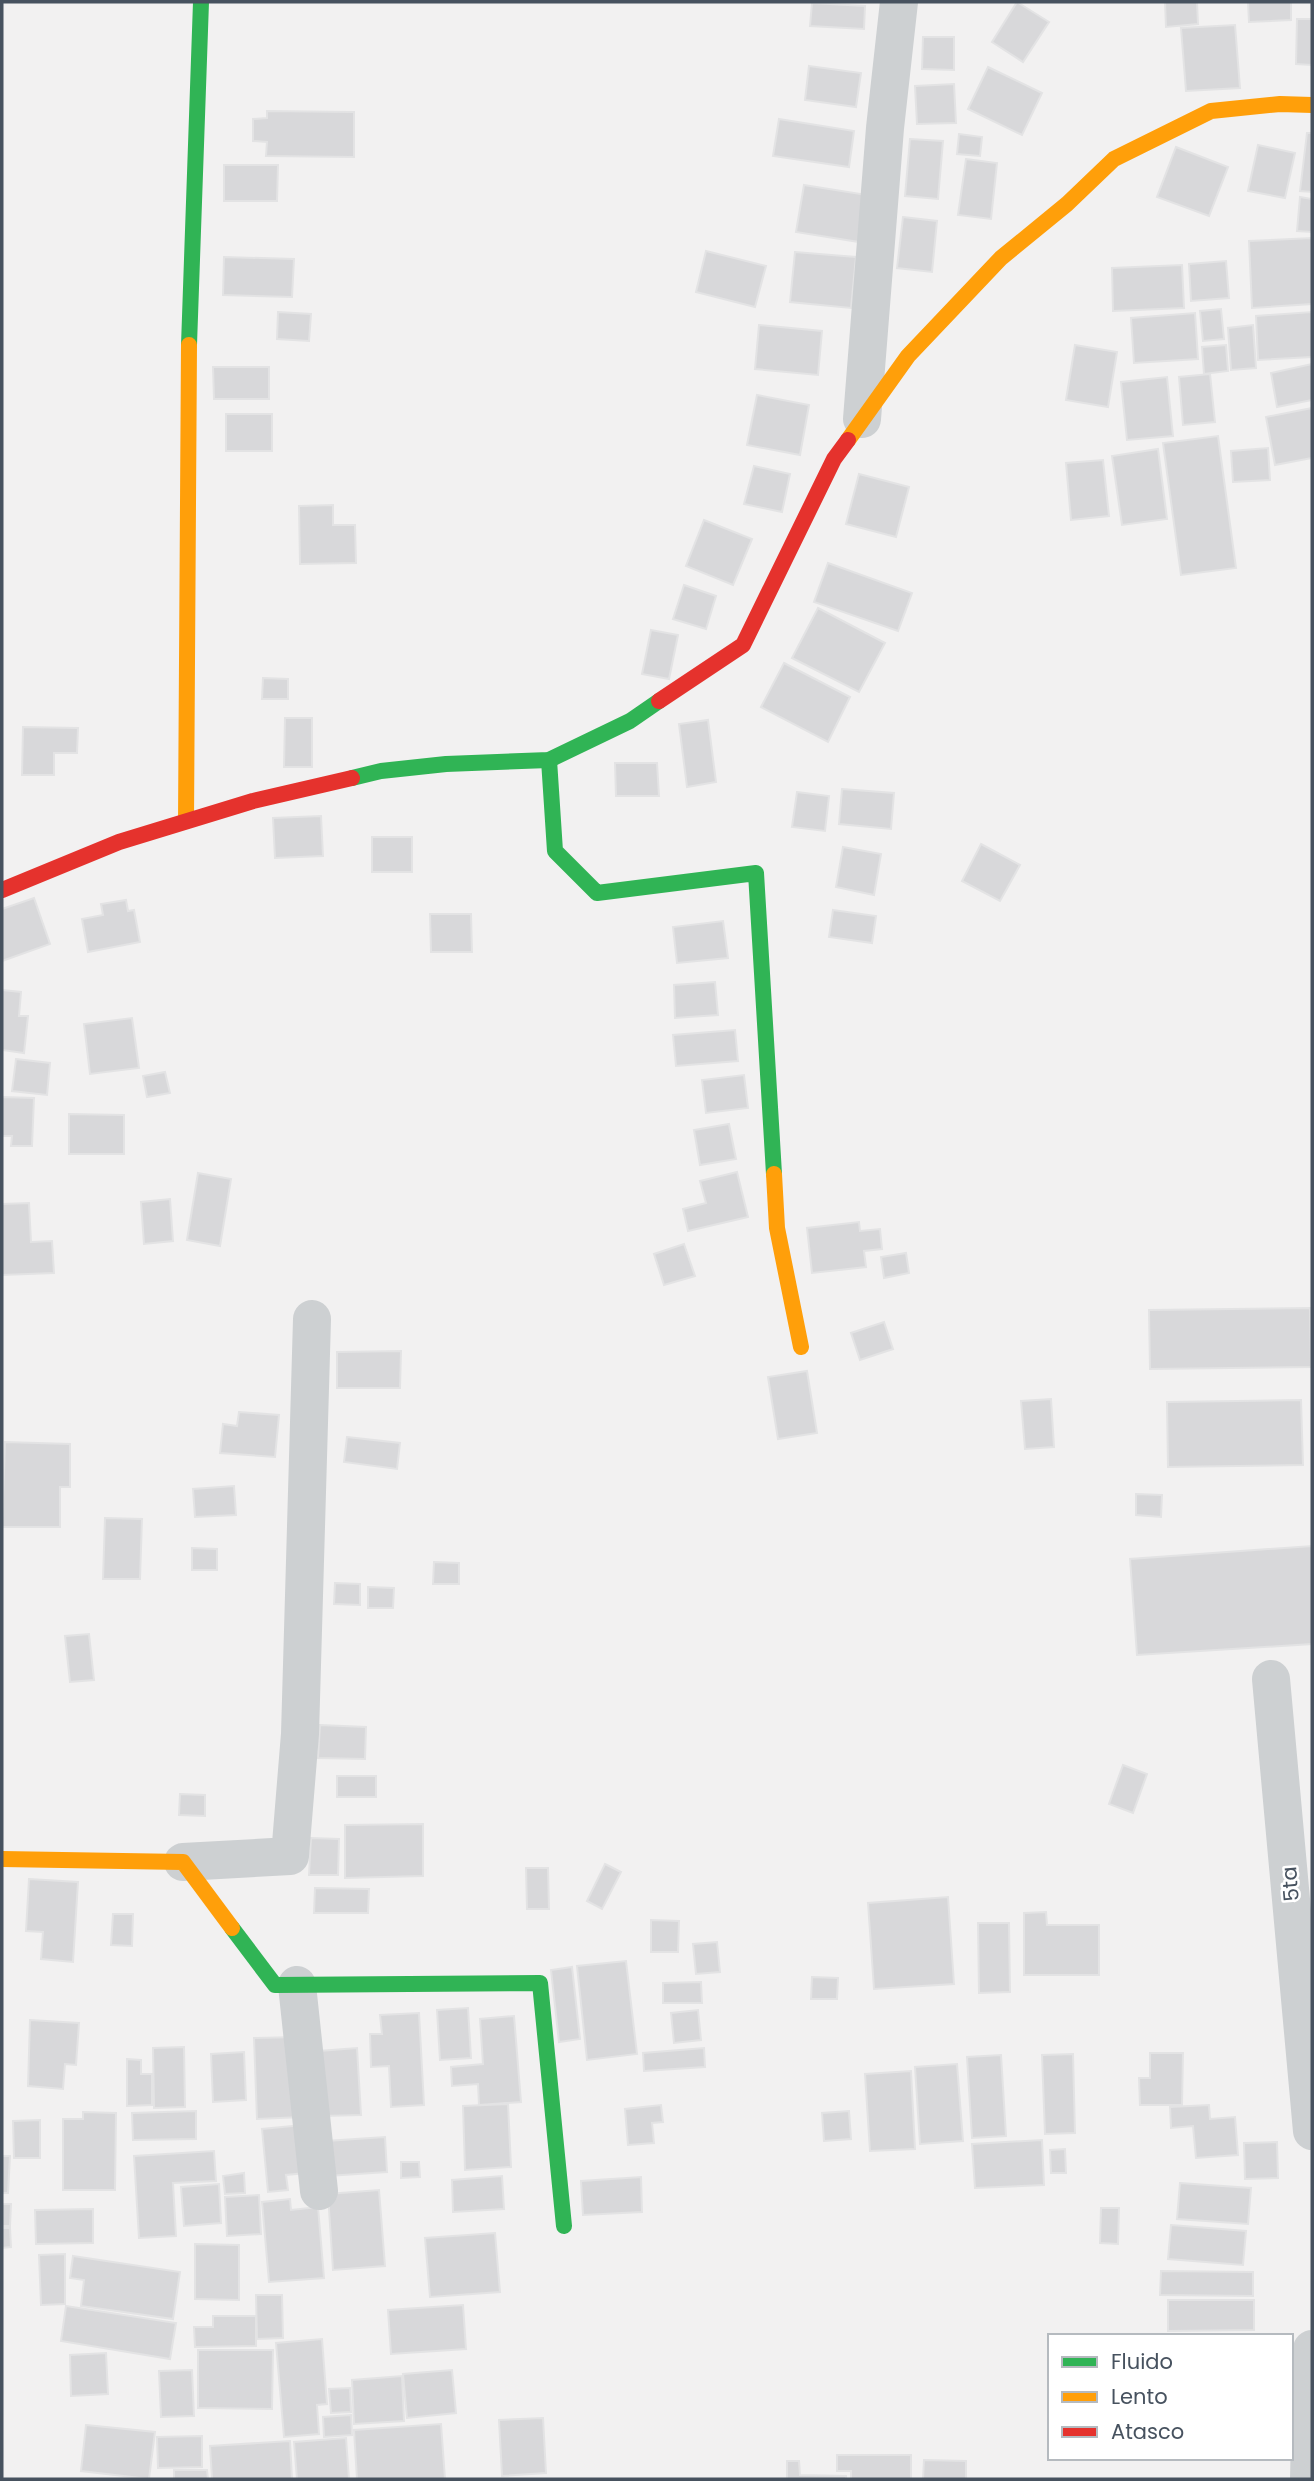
<svg xmlns="http://www.w3.org/2000/svg" width="1314" height="2481" font-family="Poppins,sans-serif">
<rect width="100%" height="100%" fill="#f2f1f1"/>
<g fill="#d8d8da" stroke="#e3e3e4" stroke-width="2">
<path d="M1017,2L1049,22L1023,62L992,42Z"/>
<path d="M1165,2H1197L1198,24L1166,27Z"/>
<path d="M1248,2H1291V20L1249,22Z"/>
<path d="M812,3L865,6L864,29L810,26Z"/>
<path d="M1297,19H1312V65L1296,64Z"/>
<path d="M1235,25L1240,88L1186,91L1181,28Z"/>
<path d="M923,37H954V70L922,69Z"/>
<path d="M809,66L861,73L856,107L805,100Z"/>
<path d="M988,67L1042,93L1022,135L968,109Z"/>
<path d="M954,84L956,123L917,124L915,86Z"/>
<path d="M267,111L354,112V157L266,156L267,142L253,141V119L267,118Z"/>
<path d="M779,119L854,131L849,167L773,156Z"/>
<path d="M1307,133H1312V192L1300,191Z"/>
<path d="M959,134L982,137L980,156L957,154Z"/>
<path d="M910,139L943,141L938,199L905,196Z"/>
<path d="M1258,145L1295,153L1285,198L1248,191Z"/>
<path d="M1176,147L1228,167L1209,216L1157,197Z"/>
<path d="M966,159L997,163L991,219L958,215Z"/>
<path d="M224,165H278L277,201H224Z"/>
<path d="M804,185L867,195L859,242L796,232Z"/>
<path d="M1300,197L1312,199V232L1297,231Z"/>
<path d="M903,217L937,221L932,272L897,268Z"/>
<path d="M1312,238V304L1252,308L1249,241Z"/>
<path d="M706,251L766,266L755,307L696,292Z"/>
<path d="M795,252L856,257L851,308L790,302Z"/>
<path d="M224,257L294,259L292,297L223,295Z"/>
<path d="M1226,261L1229,298L1191,301L1189,264Z"/>
<path d="M1182,265L1184,308L1113,311L1112,268Z"/>
<path d="M1221,309L1224,339L1203,341L1200,311Z"/>
<path d="M278,312L311,314L309,341L277,339Z"/>
<path d="M1312,312V357L1258,360L1256,316Z"/>
<path d="M1195,313L1198,359L1134,363L1131,318Z"/>
<path d="M759,325L822,331L818,375L755,369Z"/>
<path d="M1253,325L1256,368L1231,370L1228,328Z"/>
<path d="M1075,345L1117,352L1108,407L1066,400Z"/>
<path d="M1226,345L1228,371L1204,374L1202,347Z"/>
<path d="M1312,364V400L1277,407L1271,373Z"/>
<path d="M213,367H269V399H214Z"/>
<path d="M1210,374L1215,422L1183,425L1179,377Z"/>
<path d="M1167,377L1173,436L1127,440L1121,382Z"/>
<path d="M757,395L809,405L800,455L747,445Z"/>
<path d="M1312,408V458L1275,465L1266,417Z"/>
<rect x="226" y="414" width="46" height="37"/>
<path d="M1218,436L1236,568L1181,575L1163,443Z"/>
<path d="M1268,448L1270,480L1233,482L1231,451Z"/>
<path d="M1158,449L1167,519L1122,525L1112,456Z"/>
<path d="M1103,460L1109,516L1071,520L1066,463Z"/>
<path d="M754,466L790,474L782,512L744,504Z"/>
<path d="M859,474L909,487L896,537L846,524Z"/>
<path d="M333,505V525H355L356,563L300,564L299,506Z"/>
<path d="M704,520L752,539L733,585L686,566Z"/>
<path d="M828,563L912,593L898,631L814,602Z"/>
<path d="M684,585L716,596L706,629L673,619Z"/>
<path d="M818,608L885,643L859,692L792,658Z"/>
<path d="M651,630L678,635L669,679L642,674Z"/>
<path d="M784,663L850,697L828,742L761,707Z"/>
<path d="M263,678L288,679V699H262Z"/>
<path d="M285,718H312V767H284Z"/>
<path d="M708,720L716,782L687,787L679,724Z"/>
<path d="M23,727L78,728L77,753H54V775H22Z"/>
<path d="M615,763H657L659,796H616Z"/>
<path d="M842,789L894,793L891,829L839,824Z"/>
<path d="M797,792L829,796L825,831L792,827Z"/>
<path d="M321,816L323,856L275,858L273,818Z"/>
<rect x="372" y="837" width="40" height="35"/>
<path d="M981,844L1020,865L1000,901L962,881Z"/>
<path d="M843,847L881,854L874,895L836,887Z"/>
<path d="M34,898L50,944L2,961V909Z"/>
<path d="M126,900L128,911L134,910L140,942L88,952L82,919L103,915L101,904Z"/>
<path d="M833,910L876,916L872,943L829,937Z"/>
<path d="M430,914H471L472,952H431Z"/>
<path d="M723,921L728,958L677,963L673,927Z"/>
<path d="M715,982L718,1015L675,1018L674,985Z"/>
<path d="M2,990L21,992L19,1016H28L24,1053L2,1050Z"/>
<path d="M132,1018L139,1068L90,1074L84,1024Z"/>
<path d="M735,1030L738,1061L676,1066L673,1035Z"/>
<path d="M16,1059L50,1063L47,1095L12,1091Z"/>
<path d="M165,1072L170,1093L147,1097L143,1076Z"/>
<path d="M744,1075L748,1108L706,1113L702,1080Z"/>
<path d="M2,1097L34,1098L32,1146H11L12,1136H2Z"/>
<path d="M69,1114L124,1115V1154H69Z"/>
<path d="M729,1124L736,1159L700,1165L694,1130Z"/>
<path d="M737,1172L748,1217L688,1231L683,1209L706,1203L700,1181Z"/>
<path d="M198,1173L231,1179L220,1246L187,1240Z"/>
<path d="M170,1199L173,1241L144,1244L141,1202Z"/>
<path d="M29,1203L31,1242L52,1241L54,1273L2,1275V1204Z"/>
<path d="M859,1222L860,1231L880,1229L882,1249L864,1251L866,1267L812,1273L807,1228Z"/>
<path d="M684,1244L695,1276L664,1285L654,1254Z"/>
<path d="M906,1253L909,1273L884,1278L881,1257Z"/>
<path d="M1310,1308L1311,1367L1150,1369L1149,1310Z"/>
<path d="M884,1322L893,1349L860,1360L851,1333Z"/>
<path d="M401,1351L400,1388H337V1352Z"/>
<path d="M807,1371L817,1433L778,1439L768,1377Z"/>
<path d="M1051,1399L1054,1447L1025,1449L1021,1401Z"/>
<path d="M1301,1400L1303,1465L1168,1467L1167,1402Z"/>
<path d="M239,1412L279,1415L275,1457L220,1453L223,1424L237,1426Z"/>
<path d="M347,1437L400,1443L397,1469L344,1462Z"/>
<path d="M5,1442L70,1444V1487H60V1527H2Z"/>
<path d="M234,1486L236,1515L195,1517L193,1489Z"/>
<path d="M1136,1494L1162,1495L1161,1517L1136,1515Z"/>
<path d="M105,1518L142,1519L140,1579H103Z"/>
<path d="M1312,1546V1644L1137,1655L1130,1559Z"/>
<path d="M192,1548L217,1549V1570H192Z"/>
<path d="M434,1562L459,1563V1584H433Z"/>
<path d="M335,1583L360,1584V1605L334,1604Z"/>
<path d="M368,1587L394,1588L393,1608H368Z"/>
<path d="M89,1634L94,1680L70,1682L65,1636Z"/>
<path d="M320,1725L366,1727L365,1759L318,1758Z"/>
<path d="M1123,1765L1147,1774L1133,1813L1109,1804Z"/>
<rect x="337" y="1776" width="39" height="21"/>
<path d="M180,1794L205,1795V1816L179,1815Z"/>
<path d="M423,1824V1876L345,1878V1825Z"/>
<path d="M311,1838L339,1839L338,1875H309Z"/>
<path d="M605,1864L621,1872L602,1909L587,1901Z"/>
<path d="M526,1868H548L549,1909H527Z"/>
<path d="M29,1879L78,1882L73,1962L41,1959L43,1932L26,1931Z"/>
<path d="M315,1888L369,1889L368,1913H314Z"/>
<path d="M948,1897L954,1984L874,1989L868,1903Z"/>
<path d="M1046,1912L1047,1925H1099V1975H1024V1913Z"/>
<path d="M113,1914H133L132,1946L111,1945Z"/>
<path d="M651,1920L679,1921L678,1952H651Z"/>
<path d="M978,1923H1009L1010,1992L979,1993Z"/>
<path d="M717,1942L720,1972L696,1974L693,1944Z"/>
<path d="M626,1961L637,2054L587,2060L577,1966Z"/>
<path d="M572,1967L580,2039L559,2042L551,1970Z"/>
<path d="M812,1977L838,1978L837,1999H811Z"/>
<path d="M701,1982L702,2003H663V1983Z"/>
<path d="M468,2008L471,2058L440,2060L437,2010Z"/>
<path d="M698,2010L701,2040L674,2043L671,2013Z"/>
<path d="M419,2013L424,2105L391,2107L389,2066L371,2067L370,2034H382L380,2015Z"/>
<path d="M514,2016L521,2102L479,2105L478,2084L452,2086L451,2067L483,2064L480,2019Z"/>
<path d="M30,2020L79,2023L76,2065L65,2064L63,2089L28,2086Z"/>
<path d="M299,2037L302,2117L257,2119L254,2038Z"/>
<path d="M184,2047L185,2107L154,2108L153,2048Z"/>
<path d="M357,2048L361,2115L323,2116L319,2051Z"/>
<path d="M704,2048L705,2067L644,2071L643,2053Z"/>
<path d="M244,2052L246,2100L213,2102L211,2054Z"/>
<path d="M1150,2053H1183L1182,2105H1140L1139,2078H1150Z"/>
<path d="M1073,2054L1075,2133L1045,2134L1042,2055Z"/>
<path d="M1001,2055L1006,2136L972,2138L967,2057Z"/>
<path d="M127,2059L141,2060V2074H152V2105L127,2106Z"/>
<path d="M957,2064L963,2141L920,2144L915,2067Z"/>
<path d="M911,2071L915,2149L870,2151L865,2074Z"/>
<path d="M508,2104L511,2167L465,2170L463,2106Z"/>
<path d="M661,2105L663,2122L652,2123L654,2143L628,2145L625,2109Z"/>
<path d="M1209,2105L1210,2119L1235,2117L1238,2155L1196,2158L1193,2126L1171,2128L1170,2107Z"/>
<path d="M196,2111V2139L133,2140L132,2113Z"/>
<path d="M849,2111L851,2139L824,2141L822,2113Z"/>
<path d="M83,2112L116,2113L115,2190H63V2119H83Z"/>
<path d="M40,2120V2158H14L13,2121Z"/>
<path d="M302,2125L306,2173L286,2175L288,2190L268,2192L262,2129Z"/>
<path d="M385,2137L387,2172L328,2176L326,2141Z"/>
<path d="M1042,2140L1044,2185L975,2188L972,2144Z"/>
<path d="M1277,2142L1278,2178L1245,2179L1244,2143Z"/>
<path d="M1065,2149L1066,2173H1051L1050,2150Z"/>
<path d="M214,2151L216,2181L173,2183L176,2236L139,2238L134,2156Z"/>
<path d="M2,2156H10L8,2193H2Z"/>
<path d="M401,2162H419L420,2177L401,2178Z"/>
<path d="M244,2173L245,2193L225,2194L223,2176Z"/>
<path d="M502,2176L504,2209L453,2212L452,2180Z"/>
<path d="M641,2177L642,2212L583,2215L581,2181Z"/>
<path d="M1180,2183L1251,2188L1248,2224L1177,2219Z"/>
<path d="M219,2184L221,2223L184,2226L181,2187Z"/>
<path d="M379,2190L385,2266L333,2270L328,2194Z"/>
<path d="M259,2195L261,2234L227,2236L225,2197Z"/>
<path d="M290,2199L291,2210L318,2207L324,2278L269,2282L262,2202Z"/>
<path d="M2,2204H11L10,2226H2Z"/>
<path d="M1101,2208H1119L1118,2244L1100,2243Z"/>
<path d="M93,2209V2243L36,2244L35,2210Z"/>
<path d="M1171,2225L1246,2231L1243,2265L1168,2259Z"/>
<path d="M2,2228H10L11,2247L2,2248Z"/>
<path d="M495,2233L500,2292L430,2297L425,2238Z"/>
<path d="M195,2244L239,2245V2300L195,2299Z"/>
<path d="M65,2254V2304L41,2305L39,2255Z"/>
<path d="M73,2256L180,2272L173,2319L81,2306L84,2280L70,2278Z"/>
<path d="M1161,2271L1253,2272V2296L1160,2295Z"/>
<path d="M256,2295H282L283,2338L257,2339Z"/>
<path d="M1168,2300H1254V2330L1168,2331Z"/>
<path d="M463,2305L466,2349L391,2354L388,2310Z"/>
<path d="M66,2306L176,2323L170,2359L61,2341Z"/>
<path d="M213,2316H256V2346L195,2347L194,2327H213Z"/>
<path d="M322,2339L327,2404L317,2405L319,2434L284,2437L276,2343Z"/>
<path d="M198,2350H273L272,2409L198,2408Z"/>
<path d="M106,2353L108,2394L71,2396L70,2355Z"/>
<path d="M192,2370L194,2416L161,2417L159,2371Z"/>
<path d="M452,2370L456,2413L407,2418L403,2374Z"/>
<path d="M402,2376L404,2421L354,2424L352,2380Z"/>
<path d="M350,2388L351,2412L331,2413L329,2389Z"/>
<path d="M351,2415L352,2435L324,2437L323,2417Z"/>
<path d="M543,2418L546,2473L502,2476L499,2420Z"/>
<path d="M441,2424L445,2479H357L354,2430Z"/>
<path d="M86,2425L155,2432L149,2479L81,2471Z"/>
<path d="M202,2436V2467L158,2468L157,2437Z"/>
<path d="M346,2438L349,2479H297L294,2442Z"/>
<path d="M290,2441L292,2479H212L210,2446Z"/>
<path d="M837,2455H911V2479H851V2471H837Z"/>
<path d="M924,2460L966,2461V2479H923Z"/>
<path d="M787,2461H799L800,2475L846,2476V2479H787Z"/>
<path d="M174,2470H207L208,2479H174Z"/>
</g>
<g fill="none" stroke-linecap="round" stroke-linejoin="round">
<g stroke="#cdd0d2" stroke-width="38">
<path d="M862,419L885,128L899,2"/>
<path d="M1271,1679L1312,2131"/>
<path d="M183,1862L290,1856L300,1734L312,1319"/>
<path d="M297,1985L319,2191"/>
<path d="M1309,2479L1312,2349"/>
</g>
<g stroke="#30b455" stroke-width="16">
<path d="M189,345L201,2"/>
<path d="M549,760L555,851L597,893L756,873L774,1174"/>
<path d="M352,778L381,771L446,764L549,760L630,721L659,701"/>
<path d="M232,1928L275,1985L540,1983L564,2226"/>
</g>
<g stroke="#ff9f0a" stroke-width="16">
<path d="M848,440L908,356L1001,258L1067,204L1114,159L1211,111L1280,104L1312,105"/>
<path d="M186,821L189,345"/>
<path d="M774,1174L777,1228L801,1347"/>
<path d="M2,1859L183,1862L232,1928"/>
</g>
<g stroke="#e5322d" stroke-width="16">
<path d="M659,701L743,645L834,459L848,440"/>
<path d="M2,890L119,842L253,801L352,778"/>
</g>
</g>
<g text-anchor="middle" dominant-baseline="central" stroke-width="5" stroke-linejoin="round" paint-order="stroke">
<g font-size="21" fill="#47525f" stroke="#fff">
<text transform="translate(1290 1884) rotate(-95)">5ta</text>
</g>
</g>
<rect width="1314" height="2481" fill="none" stroke="#47525f" stroke-width="7"/>
<rect x="1048" y="2334" width="245" height="126" fill="#ffffff" stroke="#b5babf" stroke-width="2"/>
<rect x="1062" y="2357" width="35" height="10" fill="#30b455" stroke="#b5babf" stroke-width="2"/>
<text x="1111" y="2369" font-size="21" fill="#47525f">Fluido</text>
<rect x="1062" y="2392" width="35" height="10" fill="#ff9f0a" stroke="#b5babf" stroke-width="2"/>
<text x="1111" y="2404" font-size="21" fill="#47525f">Lento</text>
<rect x="1062" y="2427" width="35" height="10" fill="#e5322d" stroke="#b5babf" stroke-width="2"/>
<text x="1111" y="2439" font-size="21" fill="#47525f">Atasco</text>
</svg>
